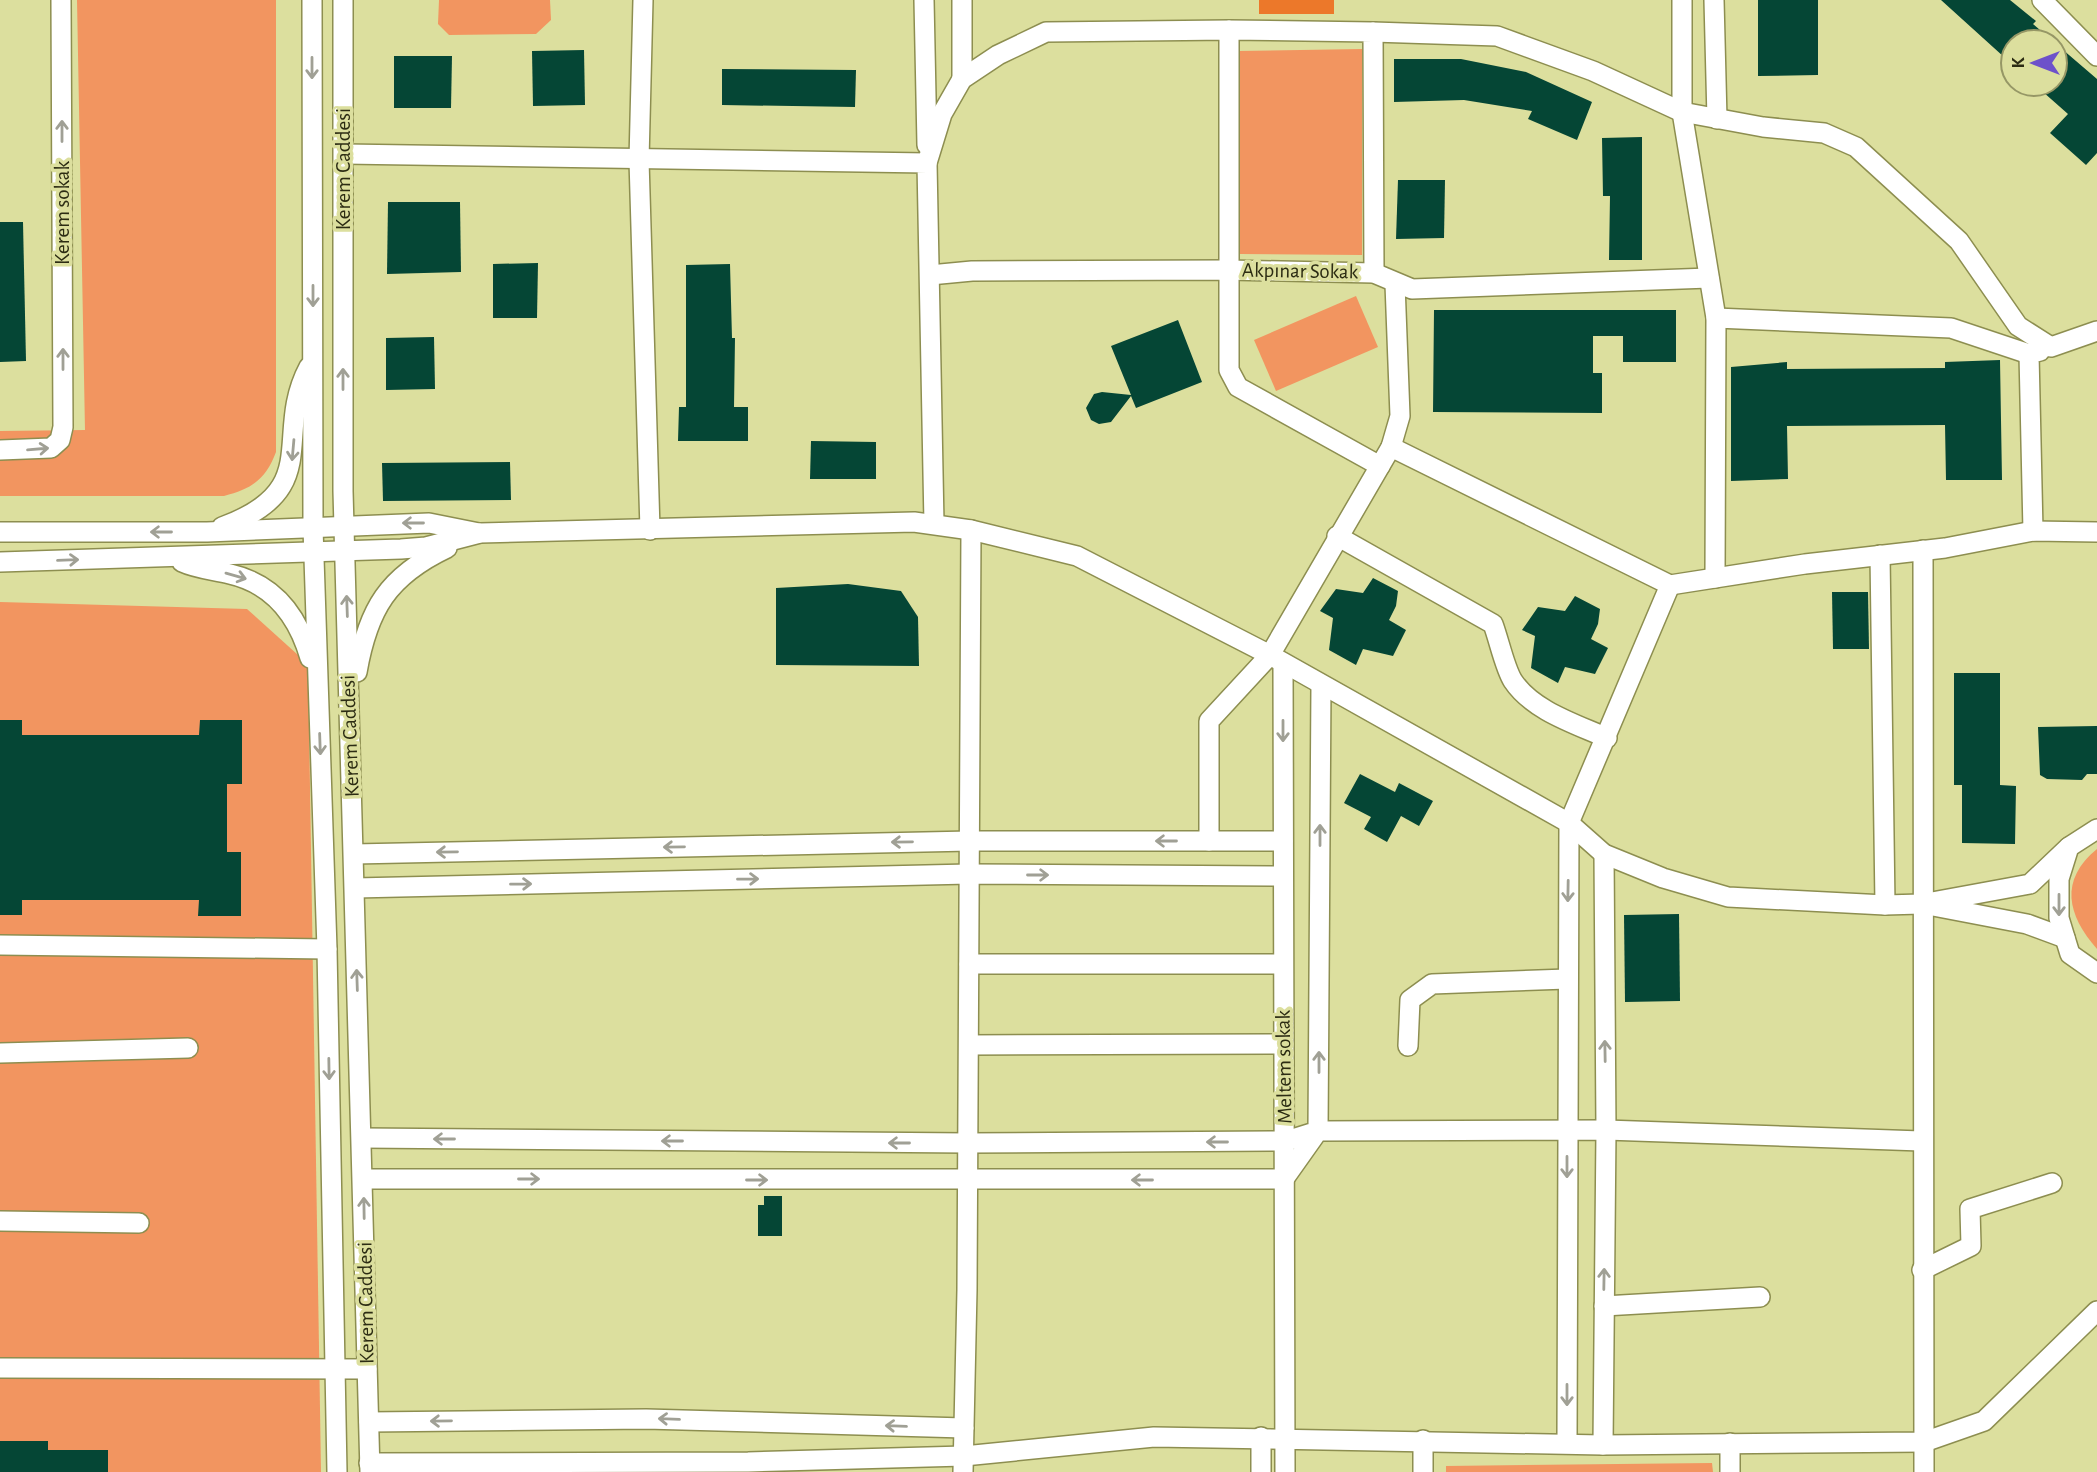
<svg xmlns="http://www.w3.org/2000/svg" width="2097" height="1472" font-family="'Alegreya Sans',sans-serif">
<rect width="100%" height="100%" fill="#dcdf9e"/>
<g fill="#f29560">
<path d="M77,0H276V452C266,479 252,489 224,496H0V431L85,430Z"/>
<path d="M439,0H550L551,20L536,34L449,35L438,24Z"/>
<path d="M1362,49V255L1240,254L1239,51Z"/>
<path d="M1356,296L1378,347L1276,391L1254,340Z"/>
<path d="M0,602L247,609L308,664L321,1472H0Z"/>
<path d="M2097,849V949C2067,915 2059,880 2097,849Z"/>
<path d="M1712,1463L1713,1472H1446V1466Z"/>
</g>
<rect fill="#ec782a" x="1259" y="0" width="75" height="14"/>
<g fill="#054635">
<path d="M1758,0H1818V75L1758,76Z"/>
<path d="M1941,0H2010L2036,21L2033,24L2054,42H2013L2004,57Z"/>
<path d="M2055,43L2097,79V153L2086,165L2050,133L2068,114L2034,84H2055Z"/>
<path d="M584,50L585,105L533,106L532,51Z"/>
<path d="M394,56H452L451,108H394Z"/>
<path d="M1394,59H1461L1526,72L1592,102L1577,140L1528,119L1532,111L1464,100L1394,102Z"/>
<path d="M722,69L856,70L855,107L722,105Z"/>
<path d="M1642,137V260H1609L1610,196H1603L1602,138Z"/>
<path d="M1398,180H1445L1444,238L1396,239Z"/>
<path d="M388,202H460L461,272L387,274Z"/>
<path d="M0,222H23L26,361L0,362Z"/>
<path d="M538,263L537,318H493V264Z"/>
<path d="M730,264L732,338H735L734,407H748V441H678L679,407H686V265Z"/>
<path d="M1434,310H1676V362H1623V336H1593V373H1602V413L1433,412Z"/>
<path d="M1178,320L1202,382L1136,408L1131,396L1111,422L1099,424L1091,420L1086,408L1094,394L1102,392L1131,395L1111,346Z"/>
<path d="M434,337L435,389L386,390V338Z"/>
<path d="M2000,360L2002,480H1946L1945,425L1787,426L1788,479L1731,481V367L1787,362V369L1945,368V362Z"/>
<path d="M811,441L876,442V479H810Z"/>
<path d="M510,462L511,500L383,501L382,463Z"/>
<path d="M1373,578L1398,591L1396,606L1389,620L1406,630L1393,656L1363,649L1356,665L1329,650L1333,618L1320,611L1336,589L1363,593Z"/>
<path d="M848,584L901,591L918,617L919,666L776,665V588Z"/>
<path d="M1832,592H1868L1869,649H1833Z"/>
<path d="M1575,596L1600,609L1598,624L1591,639L1608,648L1595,674L1565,667L1558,683L1531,668L1535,636L1522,630L1538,607L1565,611Z"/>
<path d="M1954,673H2000V785L2016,786L2015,844L1962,843V785H1954Z"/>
<path d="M0,720H22V735H199L200,720H242V784H227V852H241V916H198L199,900H22V915H0Z"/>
<path d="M2097,726V774H2087L2082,780L2047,779L2040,775L2038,727Z"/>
<path d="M1360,774L1395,792L1399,783L1433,801L1419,826L1401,816L1387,842L1364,829L1371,817L1344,803Z"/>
<path d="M1679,914L1680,1001L1625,1002L1624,915Z"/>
<path d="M764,1196H782V1236H758V1205H764Z"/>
<path d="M0,1441H48V1450H108V1472H0Z"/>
</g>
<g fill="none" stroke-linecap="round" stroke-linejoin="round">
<g stroke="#8d8e50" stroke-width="22">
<g id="minor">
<path d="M312,0L313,528L327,949L337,1472"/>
<path d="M343,0V491L370,1472"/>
<path d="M643,0L639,160L650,530"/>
<path d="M924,0L927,145"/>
<path d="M1682,0V112L1716,318L1715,578"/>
<path d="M1714,0L1717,119"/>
<path d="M2042,0L2097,56"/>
<path d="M1229,30V370L1238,387L1380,466"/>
<path d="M1373,32L1497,36L1593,71L1682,112L1763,127L1824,133L1856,147L1959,241L2018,326L2051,347L2097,331"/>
<path d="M962,79V0"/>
<path d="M344,154L927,163L934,524"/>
<path d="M927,163L942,114L962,79L998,55L1046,32L1229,30L1373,32L1374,273"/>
<path d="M930,275L972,271L1228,270L1374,273L1412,289L1709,278"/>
<path d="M1716,318L1951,328L2029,354"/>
<path d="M1391,447L1400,416L1395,284"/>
<path d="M0,450L51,448L60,440L63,427L61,0"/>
<path d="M222,527C326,489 272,436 309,367"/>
<path d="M2033,531L2029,354L2040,351"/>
<path d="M0,532H207L429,523L479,533"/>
<path d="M1337,536L1493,624C1499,640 1505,669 1513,681C1533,711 1576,724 1607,738"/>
<path d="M1923,550L1924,1472"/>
<path d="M1880,555L1885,905"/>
<path d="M0,562L401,549L426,547L480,533L914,522L971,530L1077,556L1270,655L1569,823L1604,854L1663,878L1728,897L1885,905L1921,904L2030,884L2069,847"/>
<path d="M182,562C197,569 214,570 230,574C274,584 298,616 310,658"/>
<path d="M1670,585L1805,564L1945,548L2033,531L2097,532"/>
<path d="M1283,663L1285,1472"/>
<path d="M357,672C368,609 388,576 447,548"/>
<path d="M2097,829L2069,847L2059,879V918L2070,954L2097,973"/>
<path d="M1209,841V721L1270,655L1391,447L1670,585L1569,823L1567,1443"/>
<path d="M354,854L970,841H1283"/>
<path d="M355,888L969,874L1283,876"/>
<path d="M1933,906L2027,924L2065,938"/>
<path d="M0,945L327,949"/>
<path d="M969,964H1283"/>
<path d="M969,1045L1283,1044"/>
<path d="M1408,1046L1410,1000L1432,984L1567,979"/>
<path d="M0,1053L188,1048"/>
<path d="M362,1138L967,1143L1286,1141L1318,1131L1321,685"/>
<path d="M363,1179H1284L1318,1131L1606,1130L1921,1141"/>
<path d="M0,1221L139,1223"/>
<path d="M1922,1270L1971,1246L1970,1209L2052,1183"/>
<path d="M1604,1306L1760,1297"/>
<path d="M0,1368L367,1369"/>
<path d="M369,1422L646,1419L964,1428"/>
<path d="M1423,1440V1472"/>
<path d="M1730,1443V1472"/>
<path d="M1603,1445L1606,1130L1604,854"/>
<path d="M369,1463L748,1462L964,1456L1154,1437L1603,1445L1924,1442L1984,1421L2097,1311"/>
<path d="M963,1472L967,1290L971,530"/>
<path d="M1261,1472V1437"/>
</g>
</g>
<use href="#minor" stroke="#fff" stroke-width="19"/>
</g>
<defs><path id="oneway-shaft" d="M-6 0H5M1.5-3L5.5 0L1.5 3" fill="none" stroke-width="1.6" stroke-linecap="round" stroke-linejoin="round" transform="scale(1.75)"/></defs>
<g stroke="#a0a095">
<use href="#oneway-shaft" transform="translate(312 68) rotate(90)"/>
<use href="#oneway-shaft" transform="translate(62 131) rotate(-90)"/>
<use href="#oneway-shaft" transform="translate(313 296) rotate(90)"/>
<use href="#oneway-shaft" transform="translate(63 359) rotate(-90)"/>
<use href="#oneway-shaft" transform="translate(343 379) rotate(-90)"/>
<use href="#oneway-shaft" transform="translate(38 449) rotate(-5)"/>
<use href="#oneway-shaft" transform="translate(293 450) rotate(95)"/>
<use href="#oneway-shaft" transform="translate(413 523) rotate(180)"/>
<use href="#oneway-shaft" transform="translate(161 532) rotate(180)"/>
<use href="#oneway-shaft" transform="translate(68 560) rotate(-2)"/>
<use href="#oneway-shaft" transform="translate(236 576) rotate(16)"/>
<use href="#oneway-shaft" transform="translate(347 606) rotate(-92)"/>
<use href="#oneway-shaft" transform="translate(1283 731) rotate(90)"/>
<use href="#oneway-shaft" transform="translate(320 744) rotate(88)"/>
<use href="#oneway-shaft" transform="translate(1320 835) rotate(-90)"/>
<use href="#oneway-shaft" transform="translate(1166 841) rotate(180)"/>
<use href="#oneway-shaft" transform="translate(902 842) rotate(179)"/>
<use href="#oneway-shaft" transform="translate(674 847) rotate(179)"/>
<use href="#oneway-shaft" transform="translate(447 852) rotate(179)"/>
<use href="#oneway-shaft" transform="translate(1038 875)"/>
<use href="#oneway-shaft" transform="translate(748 879) rotate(-1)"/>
<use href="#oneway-shaft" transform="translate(521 884) rotate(-1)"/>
<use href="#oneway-shaft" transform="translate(1568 891) rotate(91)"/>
<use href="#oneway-shaft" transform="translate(2059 905) rotate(90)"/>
<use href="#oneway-shaft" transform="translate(357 980) rotate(-92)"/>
<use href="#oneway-shaft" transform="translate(1605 1051) rotate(-91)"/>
<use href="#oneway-shaft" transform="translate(1319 1062) rotate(-90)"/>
<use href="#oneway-shaft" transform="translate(329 1069) rotate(89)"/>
<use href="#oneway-shaft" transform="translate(444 1139) rotate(-180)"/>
<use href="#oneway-shaft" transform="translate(672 1141) rotate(-180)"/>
<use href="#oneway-shaft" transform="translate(1217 1142) rotate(180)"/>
<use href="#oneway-shaft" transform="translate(899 1143) rotate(-180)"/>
<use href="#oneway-shaft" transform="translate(1567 1167) rotate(90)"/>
<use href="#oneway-shaft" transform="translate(529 1179)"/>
<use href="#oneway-shaft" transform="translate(757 1180)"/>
<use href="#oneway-shaft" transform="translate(1142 1180) rotate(180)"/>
<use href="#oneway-shaft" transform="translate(364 1208) rotate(-91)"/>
<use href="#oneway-shaft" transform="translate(1604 1279) rotate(-89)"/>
<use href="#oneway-shaft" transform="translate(1567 1395) rotate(90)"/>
<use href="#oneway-shaft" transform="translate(669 1419) rotate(-178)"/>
<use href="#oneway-shaft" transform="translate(441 1421) rotate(179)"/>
<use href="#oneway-shaft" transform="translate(896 1426) rotate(-178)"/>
</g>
<g text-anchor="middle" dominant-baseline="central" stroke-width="7" stroke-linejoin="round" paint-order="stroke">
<g font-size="21" fill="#2c2c13" stroke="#dcdf9e">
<text transform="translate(343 169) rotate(-90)">Kerem Caddesi</text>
<text transform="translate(62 213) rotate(-90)">Kerem sokak</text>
<text transform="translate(1300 271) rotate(1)">Akpınar Sokak</text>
<text transform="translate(350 736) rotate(-92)">Kerem Caddesi</text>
<text transform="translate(1284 1067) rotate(-91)">Meltem sokak</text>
<text transform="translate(366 1303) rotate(-91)">Kerem Caddesi</text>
</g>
</g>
<g transform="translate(2034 63) rotate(270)"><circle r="33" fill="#dcdf9e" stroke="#969766" stroke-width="2"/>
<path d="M0-5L12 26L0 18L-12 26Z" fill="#6d51ca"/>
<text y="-10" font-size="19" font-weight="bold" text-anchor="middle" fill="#2c2c13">K</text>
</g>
</svg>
